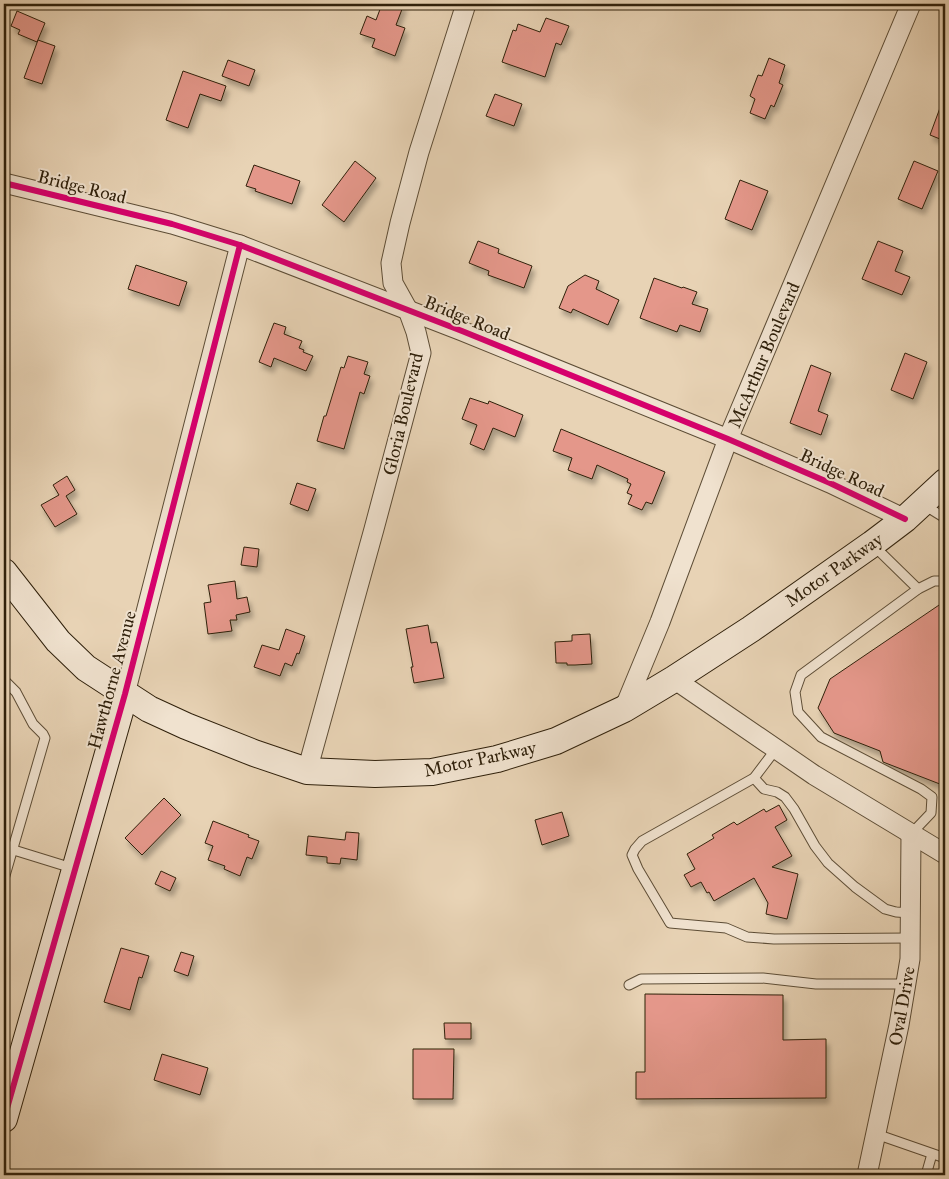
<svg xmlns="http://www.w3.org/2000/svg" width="949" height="1179" font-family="'IM FELL Great Primer',serif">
<defs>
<filter id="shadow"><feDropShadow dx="3" dy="5.5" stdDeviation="2.5" flood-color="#0004"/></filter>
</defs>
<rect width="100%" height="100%" fill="#e8d3b5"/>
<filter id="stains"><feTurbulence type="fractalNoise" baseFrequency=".004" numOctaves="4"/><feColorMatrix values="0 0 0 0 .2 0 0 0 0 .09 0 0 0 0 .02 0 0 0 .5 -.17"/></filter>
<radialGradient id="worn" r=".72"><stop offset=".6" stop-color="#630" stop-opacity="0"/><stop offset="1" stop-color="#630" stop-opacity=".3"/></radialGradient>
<g fill="#e4978a" stroke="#2f200b" filter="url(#shadow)">
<path d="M382,4H404L396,25L405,28L395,56L372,47L375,39L360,34L367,16L376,20Z"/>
<path d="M17,11L45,23L37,42L18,34L20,30L11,26Z"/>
<path d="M546,18L569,26L561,45L556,43L545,77L502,62L513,30L516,31L518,24L540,32Z"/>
<path d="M38,40L55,46L42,84L24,78Z"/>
<path d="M769,58L785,65L779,83L783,85L774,107L771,105L765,119L750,113L755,99L750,96L758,75L762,76Z"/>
<path d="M228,60L255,70L249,86L222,76Z"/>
<path d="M183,71L226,86L221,101L200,94L188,128L166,120Z"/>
<path d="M495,94L522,104L514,126L486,116Z"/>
<path d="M944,97H945V141L930,135Z"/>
<path d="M355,161L376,178L344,222L322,205Z"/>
<path d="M914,161L938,171L922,209L898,199Z"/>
<path d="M254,165L300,181L292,204L255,191L256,189L246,186Z"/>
<path d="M740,180L768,191L752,230L725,219Z"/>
<path d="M478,241L499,249L498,253L532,266L524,288L488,275L489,271L469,263Z"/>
<path d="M878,241L903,251L895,271L910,277L902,295L862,279Z"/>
<path d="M136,265L187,282L179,306L128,289Z"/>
<path d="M585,275L599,281L596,289L619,300L608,325L573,309L571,313L559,308L568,286Z"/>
<path d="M654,278L682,288L683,287L697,292L692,304L708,309L700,332L680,325L677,332L640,318Z"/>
<path d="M274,323L286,327L284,334L302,341L299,348L304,350L303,352L313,356L306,371L274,358L271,367L259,362Z"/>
<path d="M905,353L927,362L913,399L891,390Z"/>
<path d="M348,356L368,362L364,374L370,376L364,394L360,392L344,449L317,441L324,416H326L341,367L344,368Z"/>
<path d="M811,365L831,373L818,411L828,415L821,435L790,423Z"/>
<path d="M470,398L488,404L489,401L523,415L515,437L493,428L484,450L470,444L477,425L462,419Z"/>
<path d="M561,429L665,472L652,504L646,502L642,510L628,504L632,495L627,493L631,484L627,482L628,479L597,465L592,479L568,470L572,458L553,451Z"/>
<path d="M67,476L75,490L66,496L77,514L55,527L41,505L59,495L53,485Z"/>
<path d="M297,483L316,489L308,511L290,504Z"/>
<path d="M244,547L259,549L257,567L241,565Z"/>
<path d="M235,581L237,599L247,597L250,612L236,615L237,620H230L232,631L208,634L204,603L211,602L208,585Z"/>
<path d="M945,601V786L883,762L880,751L834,733L818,708L830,679Z"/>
<path d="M428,625L431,643L437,642L444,678L414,683L411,667H413L406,629Z"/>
<path d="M286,629L305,636L299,654L297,653L292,666L285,663L280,676L254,667L262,645L279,650Z"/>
<path d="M590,634L592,664L575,665H567V663H556L555,642L572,641V635Z"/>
<path d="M164,798L181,815L142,855L125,838Z"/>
<path d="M779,805L787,820L775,827L792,856L772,867L798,874L787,919L766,914L768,903L754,878L714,901L709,892L707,893L701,882L691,887L684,875L695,869L687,854L714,838L712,835L734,822L737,825L764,809L766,812Z"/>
<path d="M562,812L569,836L542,845L535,820Z"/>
<path d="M213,821L249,835L248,837L259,841L252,859L247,857L240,876L224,869L225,866L208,860L213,846L205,843Z"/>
<path d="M346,832L359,833L357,860L341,858L340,864L327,863V857L306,855L308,836L345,840Z"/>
<path d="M161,871L176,878L170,891L155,884Z"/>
<path d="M121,948L149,956L142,978L139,977L130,1010L104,1002Z"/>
<path d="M181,952L194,956L188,976L174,971Z"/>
<path d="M645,994L783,995V1040L826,1039V1098L636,1099V1072H645Z"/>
<path d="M444,1023H471V1039H445Z"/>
<path d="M413,1049H454L453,1099H413Z"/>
<path d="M162,1054L208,1068L200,1095L154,1080Z"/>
</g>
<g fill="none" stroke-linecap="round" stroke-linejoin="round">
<g stroke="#5d4d36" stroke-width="11">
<g id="lane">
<path d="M924,505L945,518"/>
<path d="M874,546L918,589"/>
<path d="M4,680L16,692L33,724L43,734L45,738L4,879"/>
<path d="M776,749L754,778L642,841L635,849L632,855L638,869L670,923L726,928L747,937L774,939L910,938"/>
<path d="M754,778L764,789L777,792L785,797L794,809L815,846L828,863L855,887L885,909L896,912L911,913"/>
<path d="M911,834L931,813L932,797L921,789L821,737L798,712L795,692L801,675L918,589L934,581H945"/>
<path d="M4,847L72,868"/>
<path d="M629,985L641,979L763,978L816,984H906"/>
<path d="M876,1134L945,1158"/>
<path d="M926,1175L932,1154"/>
</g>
</g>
<g stroke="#5d4d36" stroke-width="21">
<g id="street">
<path d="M4,183L172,224L240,245L462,331L728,439L830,483L905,519"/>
<path d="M674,679L814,775L945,854"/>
<path d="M125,694L240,245"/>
<path d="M624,709L660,622L728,439L911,4"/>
<path d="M307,771L374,529L421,353L416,332L408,310L393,283L391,263L400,223L419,152L466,4"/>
<path d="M867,1175L899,1025L910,959L911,834"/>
</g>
</g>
<g stroke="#2f200b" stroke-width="28">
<g id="secondary">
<path d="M4,572L58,641L86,668L149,709L186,726L254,753L307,771L375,774L432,772L497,759L556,741L624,709L674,679L751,629L872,544L905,519L945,482"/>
<path d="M4,1119L125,694"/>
</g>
</g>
<use href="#lane" stroke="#f0e2cf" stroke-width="9"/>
<use href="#street" stroke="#f0e2cf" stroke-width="19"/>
<use href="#secondary" stroke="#f0e2cf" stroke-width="26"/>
<g stroke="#f0e2cf" stroke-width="9">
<g id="cycleway">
<path d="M4,183L172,224L240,245L462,331L728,439L830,483L905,519"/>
<path d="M4,1119L125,694L240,245"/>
</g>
</g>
<use href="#cycleway" stroke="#d6006c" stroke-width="6"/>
</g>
<g text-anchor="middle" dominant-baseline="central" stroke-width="4" stroke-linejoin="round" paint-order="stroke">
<g font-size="18" fill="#2f200b" stroke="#f0e2cf">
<text transform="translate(82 187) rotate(14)">Bridge Road</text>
<text transform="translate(467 318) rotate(22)">Bridge Road</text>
<text transform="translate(764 355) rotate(-67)">McArthur Boulevard</text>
<text transform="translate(403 414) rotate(-77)">Gloria Boulevard</text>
<text transform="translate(842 473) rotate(25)">Bridge Road</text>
<text transform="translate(834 570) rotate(-35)">Motor Parkway</text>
<text transform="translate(112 680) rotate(-75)">Hawthorne Avenue</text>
<text transform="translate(480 759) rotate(-12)">Motor Parkway</text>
<text transform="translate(902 1006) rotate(-80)">Oval Drive</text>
</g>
</g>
<rect width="949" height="1179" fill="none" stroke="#e8d3b5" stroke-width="20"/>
<rect x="5" y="5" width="939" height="1169" fill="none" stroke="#2f200b" stroke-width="2.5"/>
<rect x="10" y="10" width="929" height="1159" fill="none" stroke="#2f200b"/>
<rect width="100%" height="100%" filter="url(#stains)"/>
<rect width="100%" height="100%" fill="url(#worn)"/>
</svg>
